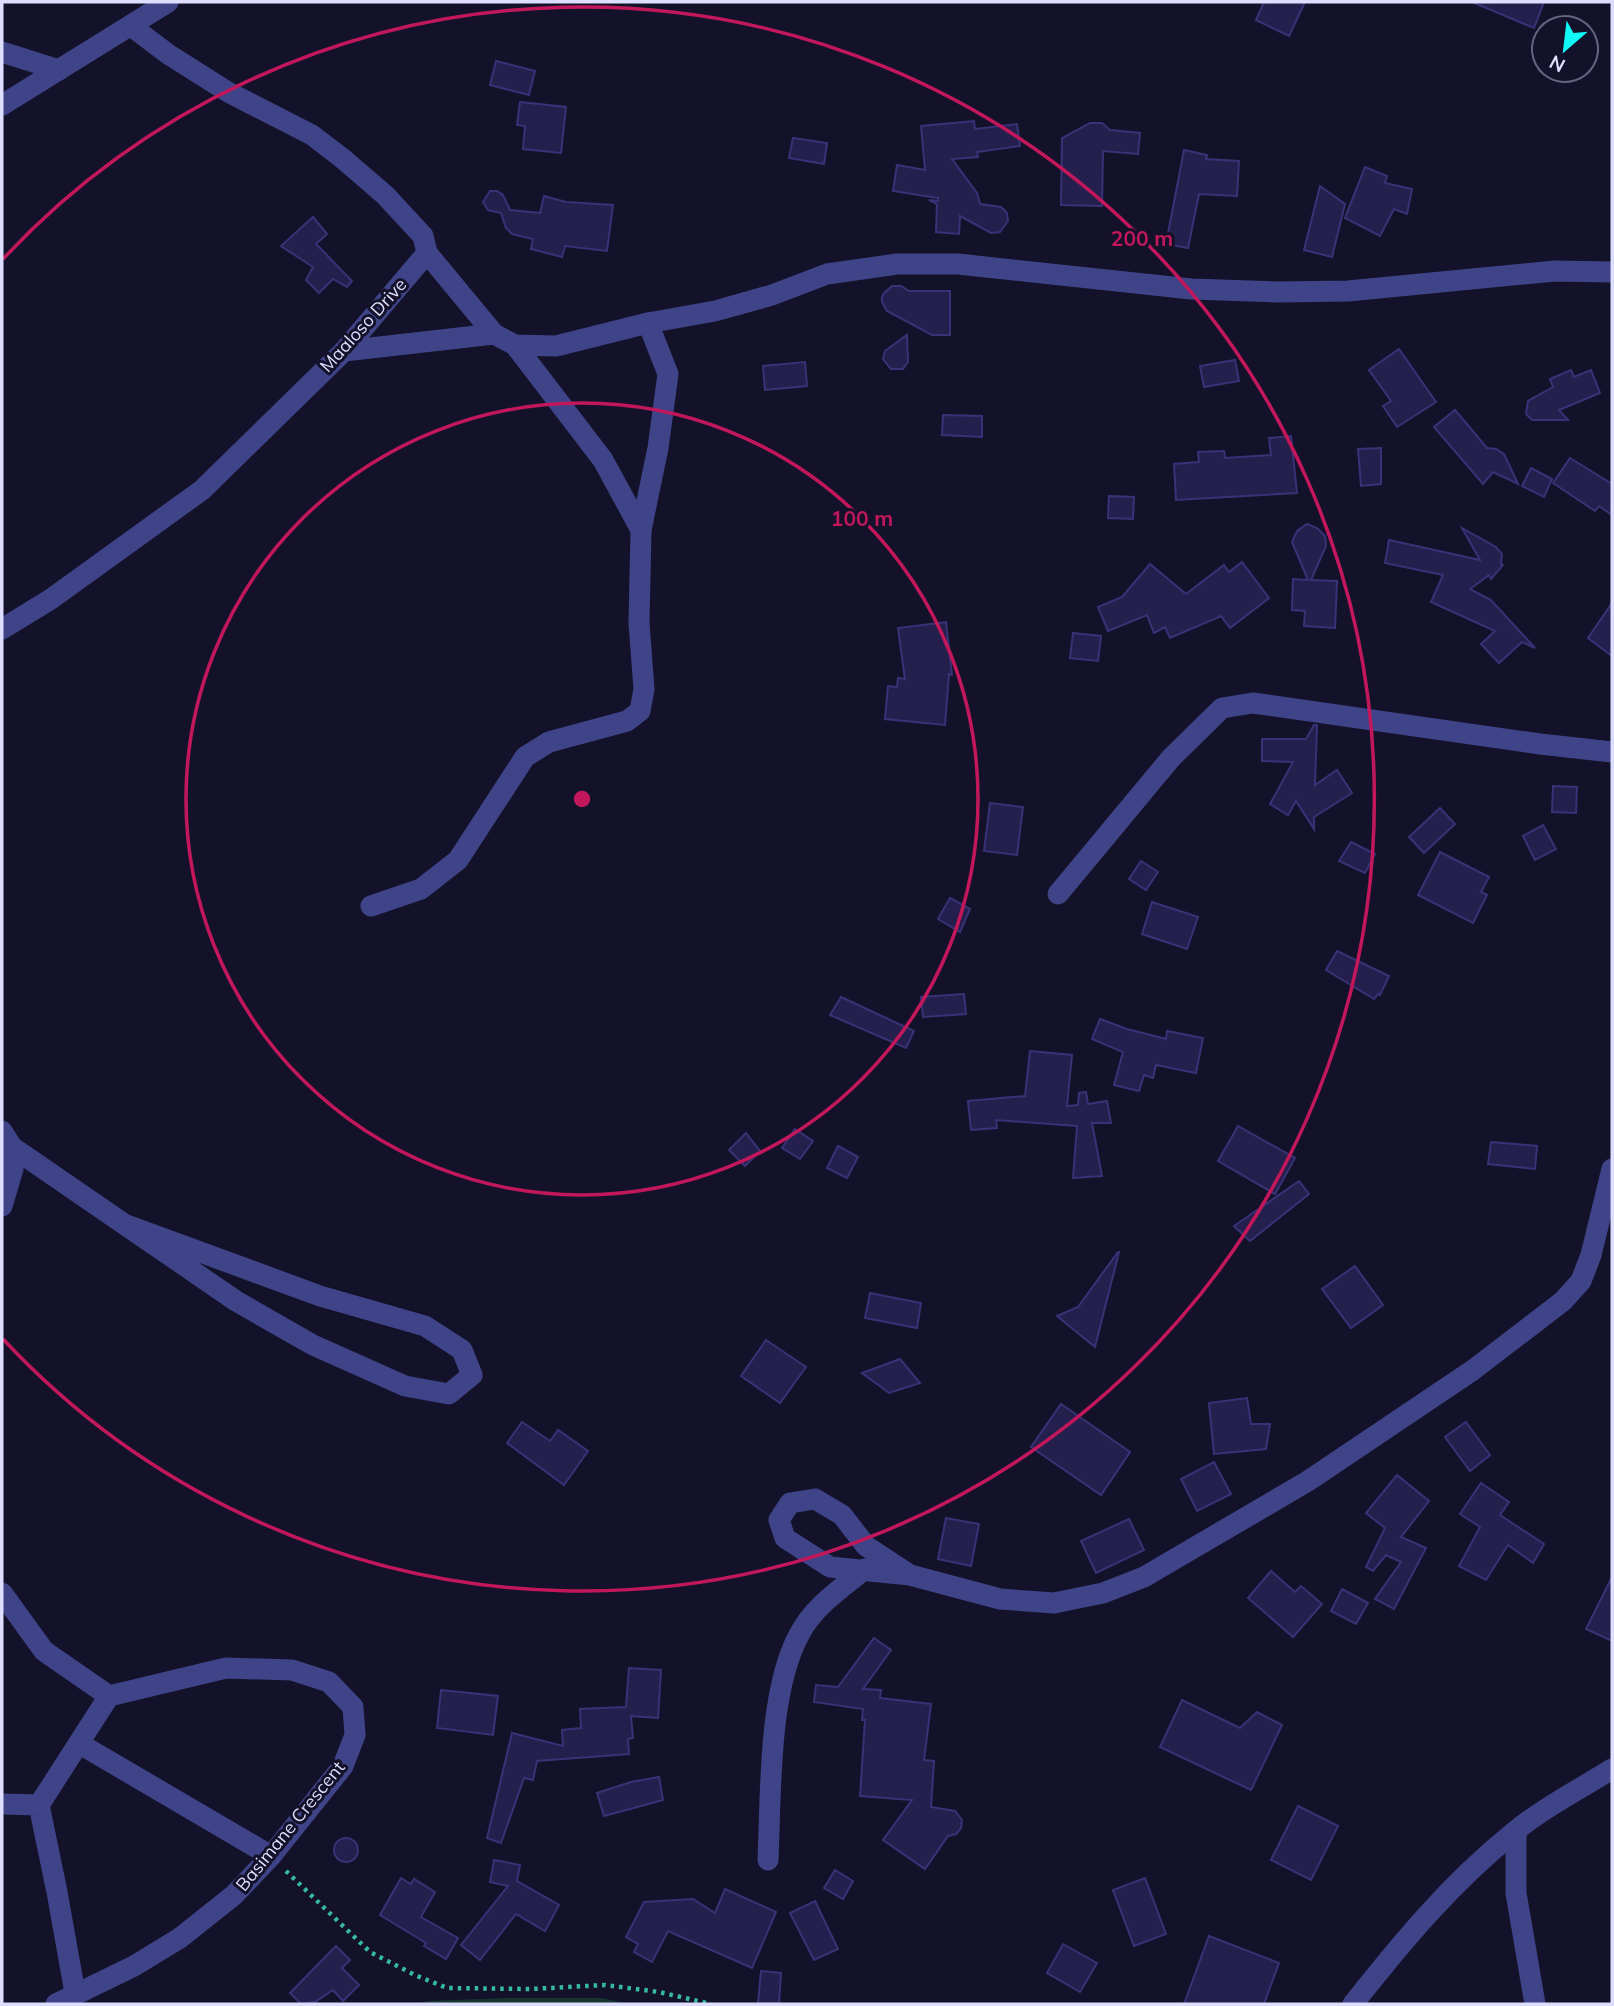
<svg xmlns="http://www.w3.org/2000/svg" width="1614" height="2006" font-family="Mulish,sans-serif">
<rect width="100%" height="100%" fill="#14122b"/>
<path fill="#163531" d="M507,1998H602L628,2004H420L428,2001Z"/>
<g fill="#241f4c" stroke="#393277" stroke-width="2">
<path d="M1264,2H1305L1289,36L1256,20Z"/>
<path d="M1472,2H1544L1534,28Z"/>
<path d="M496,61L535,71L529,95L490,85Z"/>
<path d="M520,102L566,107L561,153L523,149L525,126L517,125Z"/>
<path d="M974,121L975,129L1017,124L1020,146L977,152L978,157L952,159L977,193L980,204L1001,207L1007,213L1008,221L1000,232L991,233L960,216L959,234L936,232L937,204L929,200L938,201V198L893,191L897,165L925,170L921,126Z"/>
<path d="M1090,123H1102L1110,130L1140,133L1138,154L1103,151L1102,206L1061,205L1062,138Z"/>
<path d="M793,138L827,143L824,164L789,158Z"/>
<path d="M1184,150L1207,155L1206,159L1239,161L1237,196L1199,194L1188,248L1166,244Z"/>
<path d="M1365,167L1387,176L1385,183L1412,189L1407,214L1394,209L1380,236L1345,218Z"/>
<path d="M1320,186L1345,204L1332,257L1304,250Z"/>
<path d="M490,191H497L503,195L510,210L540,213L544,196L566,202L613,205L607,251L565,246L562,257L531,249L533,239L512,234L506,228L501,213L488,210L483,202Z"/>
<path d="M313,217L327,234L316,244L352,281L347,287L333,279L319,293L306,280L313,267L281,246Z"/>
<path d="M892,286H901L909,291H950V335H932L887,311L882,302V297L884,293Z"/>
<path d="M907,335L908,362L903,369H891L883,359L885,351Z"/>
<path d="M1399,349L1436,402L1397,427L1383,406L1391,401L1369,370Z"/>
<path d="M1235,360L1239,381L1204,387L1200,366Z"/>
<path d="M805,362L807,386L765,390L763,366Z"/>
<path d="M1571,370L1574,377L1591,370L1600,393L1559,410L1568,420H1532L1526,414L1528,401L1553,387L1550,379Z"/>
<path d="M1455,410L1487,448L1496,449L1504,454L1518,484L1493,472L1483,484L1434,427Z"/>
<path d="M943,415L982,416V437L942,435Z"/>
<path d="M1291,436L1297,493L1176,500L1174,464L1199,462L1198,452L1224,451L1225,458L1271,455L1269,438Z"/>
<path d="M1381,448V484L1361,486L1358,449Z"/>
<path d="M1570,458L1612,484V515L1599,506L1595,511L1553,483Z"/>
<path d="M1531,468L1552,479L1544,497L1522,486Z"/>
<path d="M1109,496L1134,497L1133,519L1108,518Z"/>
<path d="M1307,524L1317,528L1325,536L1326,546L1311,580L1337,581L1335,628L1304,626L1305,611L1292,610L1293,579L1308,580L1292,542L1297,531Z"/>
<path d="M1462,528L1496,547L1502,554L1501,564L1503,565L1491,579L1489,575L1470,589L1491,600L1535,648L1522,642L1499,663L1481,644L1495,631L1431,602L1443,575L1385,563L1389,540L1480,560Z"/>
<path d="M1242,562L1269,598L1230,628L1221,616L1170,638L1165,627L1154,633L1147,615L1108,631L1098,607L1122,597L1150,564L1186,594L1224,565L1229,572Z"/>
<path d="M1612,603V656L1588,638Z"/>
<path d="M946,622L952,675L949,674L945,725L885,719L888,686L897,687L898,678L905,679L898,628Z"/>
<path d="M1073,633L1101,636L1098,661L1070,658Z"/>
<path d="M1314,725H1317L1315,785L1337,770L1352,793L1314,817V829L1296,801L1288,815L1270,804L1293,762L1262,761V739H1306Z"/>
<path d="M1553,786L1577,787L1576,813L1552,812Z"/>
<path d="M990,803L1023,807L1017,855L984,851Z"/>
<path d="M1440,808L1455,824L1424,853L1409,837Z"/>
<path d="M1543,825L1556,849L1535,860L1523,836Z"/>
<path d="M1351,842L1375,854L1365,873L1339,861Z"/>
<path d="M1440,852L1489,877L1481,892L1487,895L1473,923L1418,895Z"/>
<path d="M1141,861L1158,872L1146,890L1129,879Z"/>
<path d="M950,898L970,909L960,932L938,919Z"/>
<path d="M1152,902L1198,917L1187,949L1142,934Z"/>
<path d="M1337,951L1389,976L1380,995L1378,994L1374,999L1326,970Z"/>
<path d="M964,994L966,1014L923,1017L921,997Z"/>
<path d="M841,997L914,1031L906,1048L830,1015Z"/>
<path d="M1100,1019L1127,1029L1166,1039L1167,1031L1203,1038L1196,1073L1156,1065L1153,1078L1144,1075L1139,1091L1114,1085L1123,1052L1092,1039Z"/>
<path d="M1030,1051L1072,1055L1067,1106L1078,1105L1079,1093L1086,1092L1088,1104L1107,1101L1111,1123H1092L1102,1176L1073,1178L1077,1126L996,1120L997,1128L971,1130L968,1101L1025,1096Z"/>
<path d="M1238,1126L1295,1158L1275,1194L1218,1161Z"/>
<path d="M795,1129L813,1141L800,1159L782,1148Z"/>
<path d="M746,1133L760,1151L745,1166L729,1150Z"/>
<path d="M1491,1142L1537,1146L1535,1169L1488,1164Z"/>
<path d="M838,1146L858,1157L847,1178L827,1168Z"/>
<path d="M1299,1181L1309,1194L1250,1241L1234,1226Z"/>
<path d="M1118,1252H1119L1095,1347L1057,1316L1078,1307Z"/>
<path d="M1355,1266L1383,1305L1351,1328L1322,1289Z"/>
<path d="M870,1293L921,1303L917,1328L865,1318Z"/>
<path d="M766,1340L806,1367L780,1403L741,1376Z"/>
<path d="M900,1359L920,1383L889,1393L862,1373Z"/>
<path d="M1247,1398L1251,1424H1270L1266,1449L1214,1454L1209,1403Z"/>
<path d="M1061,1404L1130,1452L1101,1495L1031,1447Z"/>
<path d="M522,1422L550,1441L558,1430L588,1451L564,1485L507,1443Z"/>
<path d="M1466,1422L1490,1455L1470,1471L1445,1437Z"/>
<path d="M1214,1462L1231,1494L1197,1511L1181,1479Z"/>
<path d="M1397,1475L1429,1501L1401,1537L1426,1548L1394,1609L1375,1599L1401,1562L1386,1555L1373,1571L1366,1567L1385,1528L1366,1513Z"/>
<path d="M1481,1483L1509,1502L1500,1515L1544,1544L1533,1563L1508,1545L1486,1580L1459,1566L1480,1527L1460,1514Z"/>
<path d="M946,1518L979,1524L971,1566L938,1559Z"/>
<path d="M1129,1519L1144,1550L1096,1573L1081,1541Z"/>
<path d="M1271,1571L1295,1592L1301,1586L1322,1604L1293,1637L1248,1598Z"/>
<path d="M1612,1577V1641L1586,1629Z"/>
<path d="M1342,1589L1368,1603L1356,1624L1331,1611Z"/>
<path d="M874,1638L891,1650L863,1689L881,1690L880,1698L931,1704L924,1760L934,1761L931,1807L955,1811L962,1820L961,1828L956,1834L948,1836L925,1869L883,1840L912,1800L860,1796L865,1720H862L863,1709L814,1702L816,1685L838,1687Z"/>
<path d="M629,1668L661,1670L658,1718L631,1716L633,1738L628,1739L629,1754L537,1761L533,1780L524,1778L501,1843L487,1838L512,1733L563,1746L562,1730L581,1728L580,1709L626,1707Z"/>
<path d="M441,1690L498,1696L493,1735L437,1728Z"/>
<path d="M1182,1700L1240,1728L1257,1712L1282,1725L1251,1790L1160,1747Z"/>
<path d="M659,1777L663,1800L604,1816L597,1793L631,1782Z"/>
<path d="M1298,1806L1338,1826L1311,1880L1271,1860Z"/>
<circle cx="346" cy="1850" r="12"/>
<path d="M494,1860L520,1865L517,1881L559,1905L545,1931L516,1914L480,1960L461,1945L508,1886L490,1882Z"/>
<path d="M835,1870L853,1881L843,1899L824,1888Z"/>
<path d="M401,1878L411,1884L414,1879L435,1892L421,1917L458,1938L446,1959L424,1946L426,1943L380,1915Z"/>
<path d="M1145,1878L1166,1934L1134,1946L1113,1890Z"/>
<path d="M725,1889L776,1912L752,1968L668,1931L652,1962L634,1952L638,1944L626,1937L644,1902L693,1899L715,1913Z"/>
<path d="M815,1901L838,1949L814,1960L790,1913Z"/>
<path d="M1209,1936L1279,1963L1264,2004H1184Z"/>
<path d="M1063,1944L1097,1963L1080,1992L1047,1973Z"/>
<path d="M336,1946L350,1960L342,1968L359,1985L343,2001L333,1990L315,2002L301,2004L290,1993Z"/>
<path d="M761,1971L781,1973L779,2004L758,2003Z"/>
</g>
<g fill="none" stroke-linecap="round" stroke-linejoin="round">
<path stroke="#36baa5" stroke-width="4.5" stroke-dasharray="3.5 5" stroke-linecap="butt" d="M286,1871L370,1952L415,1975L447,1988L531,1989L605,1985L659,1992L711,2004"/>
<g stroke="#3f4488" stroke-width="21">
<path d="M2,52L59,70"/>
<path d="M2,105L168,2"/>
<path d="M427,253L494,334L515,345L556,346L648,323L715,311L772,295L827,274L897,264H958L1191,289L1278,292L1348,291L1555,271L1612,272"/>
<path d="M515,345L603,460L641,530"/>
<path d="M344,351L494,334"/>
<path d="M2,629L51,599L202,490L344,351L427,253L423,236L385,195L342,158L312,135L228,92L168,54L131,26"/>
<path d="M1058,894L1171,758L1222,708L1253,703L1540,744L1612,752"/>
<path d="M371,906L421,889L458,860L525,757L549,742L627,721L640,711L644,689L639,623L641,530L658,448L668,374L648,323"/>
<path d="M2,1131L12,1147L13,1169L2,1206"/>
<path d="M12,1147L124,1224L320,1296L425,1326L462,1350L472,1375L449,1394L405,1386L313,1345L236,1301L124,1224"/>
<path d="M910,1575L866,1546L842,1515L815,1499L790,1503L779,1520L785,1538L830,1567L910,1575L1000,1599L1054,1603L1103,1593L1144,1577L1308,1481L1473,1370L1563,1301L1581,1281L1591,1255L1612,1169"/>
<path d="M2,1593L44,1651L109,1696L226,1668L292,1670L329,1682L353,1707L355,1735L343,1766L271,1856L234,1895L180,1938L134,1966L56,2004"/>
<path d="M80,1744L271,1856"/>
<path d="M2,1804L39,1805L57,1892L75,1993"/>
<path d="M39,1805L109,1696"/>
<path d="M1516,1831V1893L1535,2004"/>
<path d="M768,1860C771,1794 768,1690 800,1633C814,1606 842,1588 865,1569"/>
<path d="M1353,2004C1403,1941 1450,1884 1513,1833C1543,1808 1580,1789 1612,1769"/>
</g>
</g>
<g fill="none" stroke="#c2185b" stroke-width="3.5">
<circle cx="582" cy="799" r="396"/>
<path d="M3 259A792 792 0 1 1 3 1339"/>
</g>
<g text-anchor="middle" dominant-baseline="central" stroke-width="6" stroke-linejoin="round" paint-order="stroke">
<g font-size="18" fill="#dedefe" stroke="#14122b">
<text transform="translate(363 325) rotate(-48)">Maaloso Drive</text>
<text transform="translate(290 1826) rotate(-51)">Basimane Crescent</text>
</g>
</g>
<circle cx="582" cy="799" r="10" fill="#c2185b" stroke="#14122b" stroke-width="3.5"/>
<g font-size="21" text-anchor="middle" font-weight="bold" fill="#c2185b" stroke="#14122b" stroke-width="6" stroke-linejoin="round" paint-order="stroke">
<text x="1142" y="246">200 m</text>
<text x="862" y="526">100 m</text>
</g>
<rect width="1614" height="2006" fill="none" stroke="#dedefe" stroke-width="7"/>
<g transform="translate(1565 49) rotate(208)"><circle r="33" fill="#14122b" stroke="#65647f" stroke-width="2"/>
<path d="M0-5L12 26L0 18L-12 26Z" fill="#11f7f7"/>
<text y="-10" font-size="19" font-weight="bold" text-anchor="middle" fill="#dedefe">N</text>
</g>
</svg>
